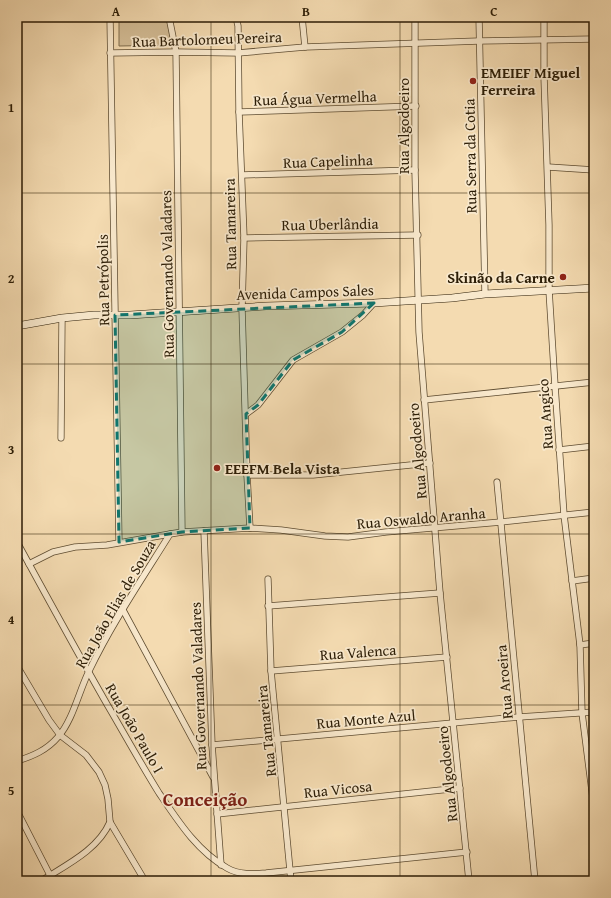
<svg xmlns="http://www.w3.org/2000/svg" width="611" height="898" font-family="'Gentium Book Plus',serif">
<rect width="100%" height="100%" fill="#f4dbb1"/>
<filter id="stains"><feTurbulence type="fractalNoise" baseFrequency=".005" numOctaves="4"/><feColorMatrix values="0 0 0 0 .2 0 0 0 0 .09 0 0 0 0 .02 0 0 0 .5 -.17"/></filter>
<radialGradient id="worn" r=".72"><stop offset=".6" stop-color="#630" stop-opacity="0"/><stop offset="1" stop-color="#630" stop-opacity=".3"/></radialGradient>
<path fill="#d2bb94" stroke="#7f6c4d" d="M119,17H169L177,45L119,46Z"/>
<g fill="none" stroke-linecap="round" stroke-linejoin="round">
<g stroke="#5e4c31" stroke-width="7">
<g id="street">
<path d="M110,17L119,542"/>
<path d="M169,17L176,52L182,532"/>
<path d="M236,17L238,26L239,112L244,238L242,308L247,475L250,528"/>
<path d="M302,17L305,47"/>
<path d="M415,17V170L419,332L440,593L469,881"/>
<path d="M479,17L485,294"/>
<path d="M544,17V76L549,225V290L555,386L564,515L580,645L582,713L594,807"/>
<path d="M110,53L176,52L238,53L305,47L479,41L594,39"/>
<path d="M239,112L416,106"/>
<path d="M548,167L594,170"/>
<path d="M242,175L415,170"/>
<path d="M244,238L418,235"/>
<path d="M424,400L594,382"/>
<path d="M246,414L258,405L293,360L342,332L363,315L374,303"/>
<path d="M61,438L62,318"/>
<path d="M559,450L594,446"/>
<path d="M247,475H313L430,463"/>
<path d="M497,482L535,881"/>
<path d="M204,531L212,745L221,865"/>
<path d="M17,542C47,597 77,652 108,706C125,735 141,764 159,793C178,821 197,851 227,868C239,875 253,874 266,873L467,852"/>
<path d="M29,564L53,552L75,547L107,545L170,534"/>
<path d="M268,579L271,671L291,881"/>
<path d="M572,581L594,578"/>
<path d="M268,606L440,593"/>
<path d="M123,610L213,777"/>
<path d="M580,645L594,643"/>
<path d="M17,666L49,720L60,735L86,755L99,772L105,785L108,799L110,822L145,881"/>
<path d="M271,671L447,657"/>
<path d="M212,745L519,717L594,712"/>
<path d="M17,761C33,756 47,750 58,737C73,720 79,691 89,671C112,623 142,579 170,534L182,532L250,528L281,530L325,536L348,537L386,532L501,522L594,512"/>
<path d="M17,811L53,881"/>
<path d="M217,814L460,788"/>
<path d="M41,881C66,865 98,850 110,822"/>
</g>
</g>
<g stroke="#2c1d06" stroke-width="8">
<path id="secondary" d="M17,326L62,318L94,315H130L266,306L374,303L452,298L485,294L594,288"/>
</g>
<use href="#street" stroke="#f8e8cc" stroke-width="5.5"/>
<use href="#secondary" stroke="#f8e8cc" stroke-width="7"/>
</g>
<path fill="#0f766e" fill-opacity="0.2" stroke="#0f766e" stroke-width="3" stroke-dasharray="8 5" stroke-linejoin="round" d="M374,303L342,332L293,360L258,405L246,414L250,528L182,532L119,542L115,315Z"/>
<path fill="none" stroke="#2c1d06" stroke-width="1" stroke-opacity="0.55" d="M211,17V881M400,17V881M17,193H594M17,364H594M17,534H594M17,705H594"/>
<g fill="#8f2418" stroke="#f8e8cc" stroke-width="1.5">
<circle cx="473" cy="81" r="4"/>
<circle cx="563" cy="277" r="4"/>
<circle cx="217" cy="468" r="4"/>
</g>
<g text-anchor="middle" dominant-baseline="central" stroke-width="3.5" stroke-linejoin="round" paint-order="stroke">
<g font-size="15" fill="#2c1d06" stroke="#f8e8cc">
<text transform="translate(207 39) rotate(-2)">Rua Bartolomeu Pereira</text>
<text transform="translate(315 98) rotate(-2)">Rua Água Vermelha</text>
<text transform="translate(403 126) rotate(-90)">Rua Algodoeiro</text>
<text transform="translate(470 156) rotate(-91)">Rua Serra da Cotia</text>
<text transform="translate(328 161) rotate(-2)">Rua Capelinha</text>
<text transform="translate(230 224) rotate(-91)">Rua Tamareira</text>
<text transform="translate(330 224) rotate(-1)">Rua Uberlândia</text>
<text transform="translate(167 274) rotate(-91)">Rua Governando Valadares</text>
<text transform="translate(103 280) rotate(-91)">Rua Petrópolis</text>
<text transform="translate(305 292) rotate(-2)">Avenida Campos Sales</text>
<text transform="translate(545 414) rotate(-94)">Rua Angico</text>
<text transform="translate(417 451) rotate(-95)">Rua Algodoeiro</text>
<text transform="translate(421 518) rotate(-5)">Rua Oswaldo Aranha</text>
<text transform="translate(115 604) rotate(-60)">Rua João Elias de Souza</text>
<text transform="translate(358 652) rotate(-4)">Rua Valenca</text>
<text transform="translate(504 682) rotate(-95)">Rua Aroeira</text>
<text transform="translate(198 686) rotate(-92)">Rua Governando Valadares</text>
<text transform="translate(366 719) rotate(-5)">Rua Monte Azul</text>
<text transform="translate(135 728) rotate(60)">Rua João Paulo I</text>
<text transform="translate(266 731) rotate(-96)">Rua Tamareira</text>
<text transform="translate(447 774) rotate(-96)">Rua Algodoeiro</text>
<text transform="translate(338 789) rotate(-6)">Rua Vicosa</text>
</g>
<g font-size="15" font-weight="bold" fill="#2c1d06" stroke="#f8e8cc" text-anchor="start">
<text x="481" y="72">EMEIEF Miguel<tspan x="481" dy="17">Ferreira</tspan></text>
<text x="555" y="277" text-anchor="end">Skinão da Carne</text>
<text x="225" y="468">EEEFM Bela Vista</text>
</g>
<g font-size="19" font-weight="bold" fill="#7a1f14" stroke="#f8e8cc">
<text x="205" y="799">Conceição</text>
</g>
</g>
<rect width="611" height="898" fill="none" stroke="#f4dbb1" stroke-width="44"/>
<rect x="22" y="22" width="567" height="854" fill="none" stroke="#2c1d06" stroke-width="1.5"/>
<g font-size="13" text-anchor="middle" font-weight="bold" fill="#2c1d06">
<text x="116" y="16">A</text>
<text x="306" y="16">B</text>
<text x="494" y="16">C</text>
<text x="11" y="112">1</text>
<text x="11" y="283">2</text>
<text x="11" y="454">3</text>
<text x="11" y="624">4</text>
<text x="11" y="795">5</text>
</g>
<rect width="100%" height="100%" filter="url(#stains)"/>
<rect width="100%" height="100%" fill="url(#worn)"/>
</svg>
